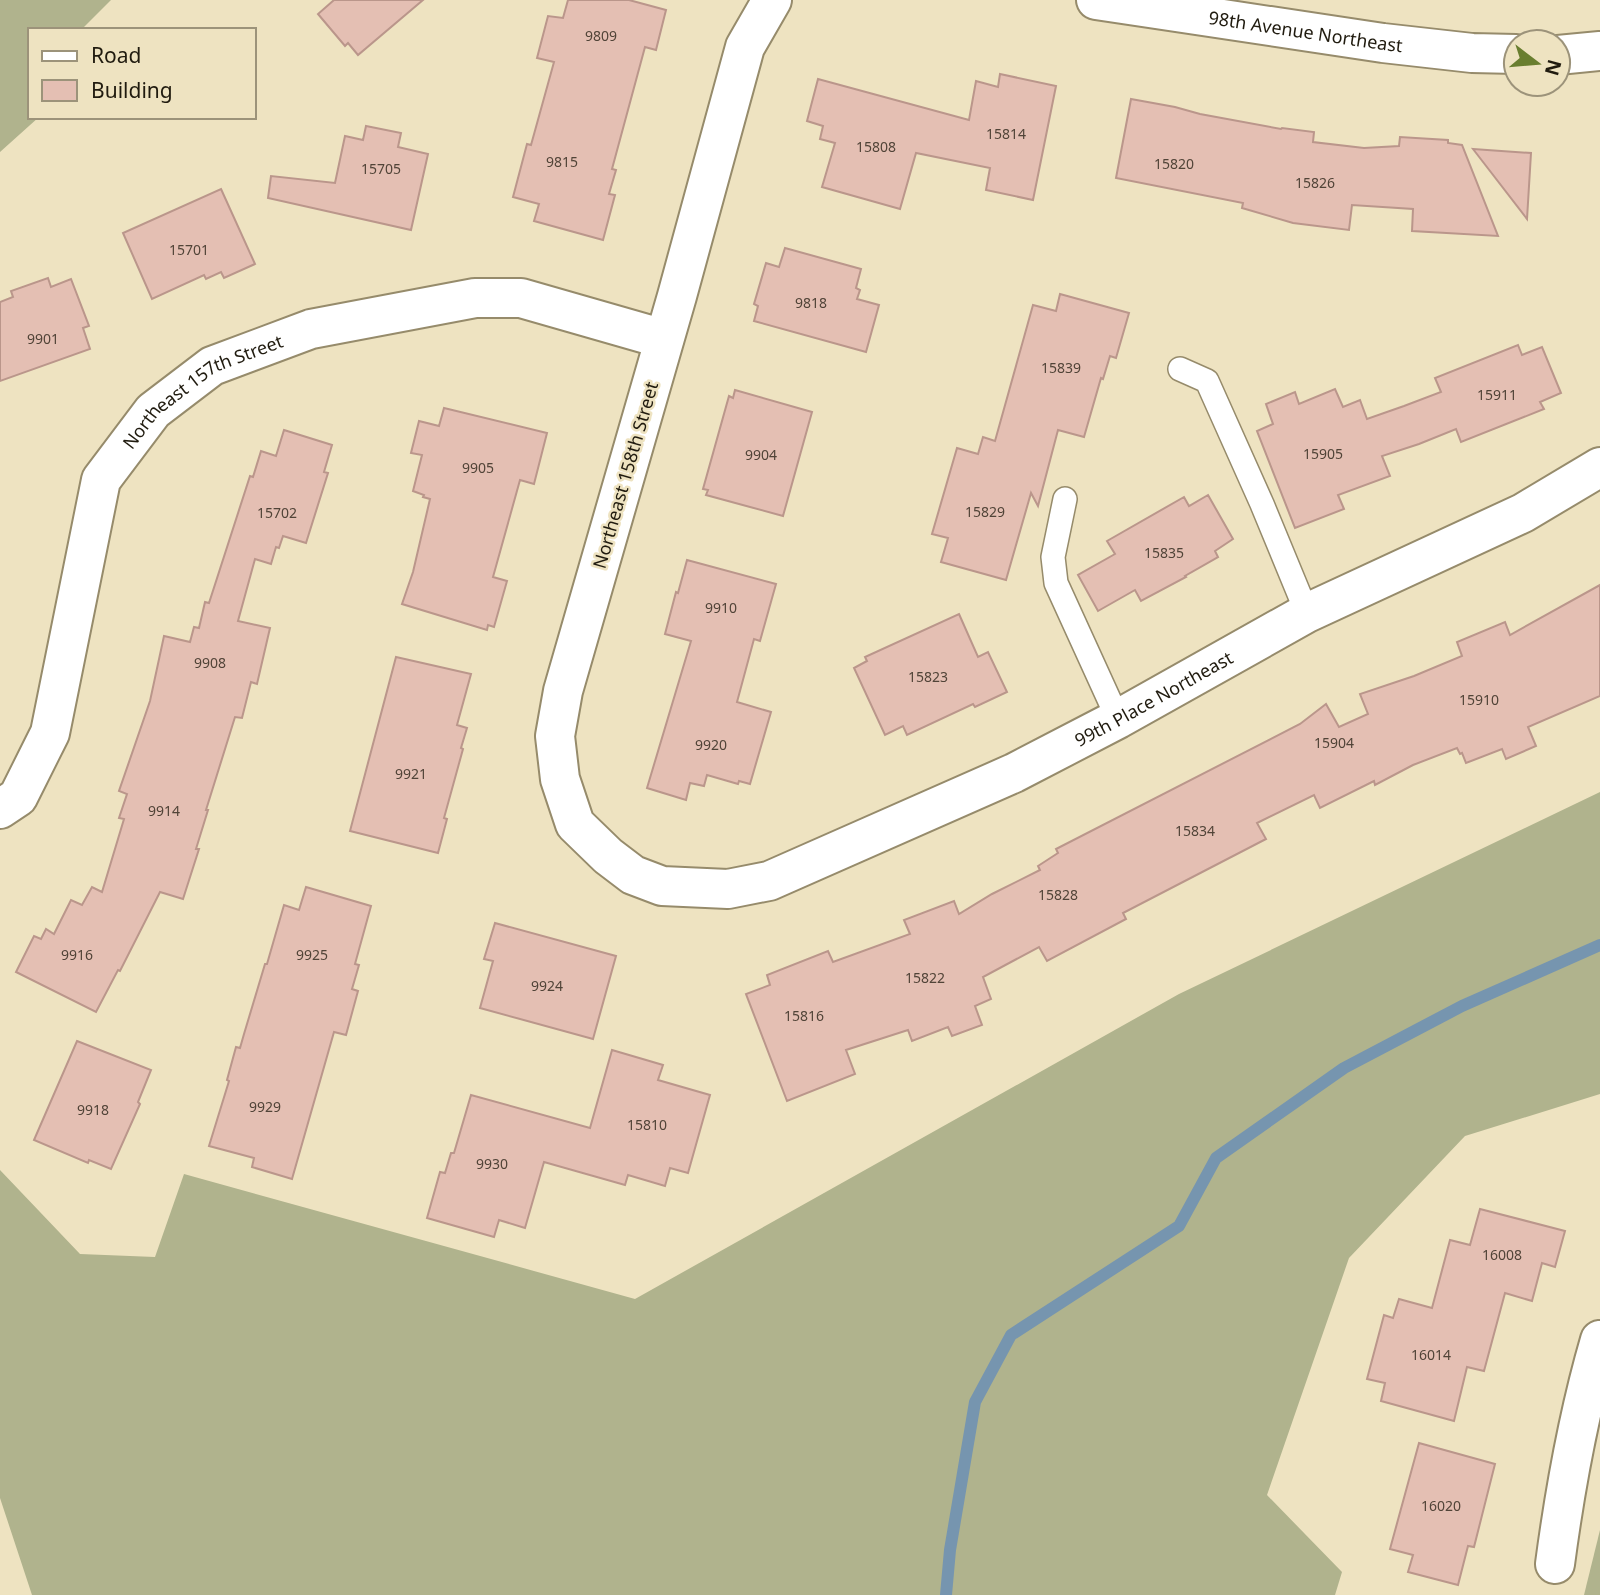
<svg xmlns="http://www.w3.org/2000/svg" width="1600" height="1595" font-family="'Noto Sans',sans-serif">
<rect width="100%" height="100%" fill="#eee3c1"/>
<g fill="#b0b38d">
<path d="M0,0H111L81,30H30V117H39L0,152Z"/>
<path d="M1600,792V1094L1465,1136L1349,1258L1267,1495L1342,1572L1335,1595H32L0,1498V1170L80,1254L155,1257L184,1174L635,1299L1179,994Z"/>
<path d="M1600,1530V1595H1584Z"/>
</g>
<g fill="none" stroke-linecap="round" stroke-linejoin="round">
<path stroke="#7695af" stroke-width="12" d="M946,1595L950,1550L975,1402L1011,1335L1179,1226L1216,1158L1344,1068L1462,1006L1600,945"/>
</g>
<g fill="#e4bfb3" stroke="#ba968b" stroke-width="2">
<path d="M334,0H423L358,55L348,43L345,46L318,14Z"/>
<path d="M568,0H629L666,10L656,50L645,47L612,169L616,170L609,194L615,195L603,240L534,221L539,204L513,197L527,144L531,145L554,62L537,58L548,16L563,18Z"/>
<path d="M1000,74L1056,86L1033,200L986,190L990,168L916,153L900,209L822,187L835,143L820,139L823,126L807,121L818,79L969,120L976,81L998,87Z"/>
<path d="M1131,99L1175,107L1200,114L1281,129L1282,128L1314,132L1313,142L1364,148L1399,146L1400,137L1448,140V143L1462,145L1498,236L1412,231L1413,209L1352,205L1349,230L1293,223L1242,208L1243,203L1116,178Z"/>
<path d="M366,126L401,133L398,147L428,154L411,230L268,198L271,176L335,183L345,136L363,140Z"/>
<path d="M1473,149L1531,153L1527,219Z"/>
<path d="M221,189L255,264L224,278L221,272L206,279L204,275L152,299L123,233Z"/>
<path d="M785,248L861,269L856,288L860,290L857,299L879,305L866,352L754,321L758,306L754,304L766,263L779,267Z"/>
<path d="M48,278L51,287L71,279L89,326L83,328L90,349L0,381V302L13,297L11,291Z"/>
<path d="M1060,294L1129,313L1116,358L1110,356L1103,379L1101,378L1084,437L1058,430L1038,506L1031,493L1006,580L941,562L948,538L932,534L957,448L978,454L983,437L995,441L1033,305L1056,311Z"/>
<path d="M1518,345L1522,355L1542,347L1561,393L1540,402L1544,409L1461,442L1456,429L1419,444L1382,456L1390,476L1338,495L1344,509L1295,528L1257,431L1273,424L1266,404L1295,392L1299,404L1335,389L1343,407L1360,400L1367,419L1404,406L1441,392L1435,378Z"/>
<path d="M735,390L812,412L783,516L706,495L708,490L703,489L729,396L733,398Z"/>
<path d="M444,408L547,433L534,484L520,480L493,577L507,581L494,627L488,625L487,630L402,604L413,572L430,499L423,497L424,495L413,491L422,455L411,453L419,421L439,426Z"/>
<path d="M284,430L332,445L324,472L328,473L306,543L283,536L279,548L276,547L271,564L255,559L238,621L270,628L257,684L251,682L242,718L235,717L206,810H208L196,849H199L183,899L160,892L120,971L118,970L96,1012L16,972L34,936L41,939L46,929L54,934L71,900L82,905L92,887L102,892L124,819L119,818L127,794L119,791L150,701L164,636L190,642L194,627L199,628L205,602L209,603L250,476L253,477L261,451L276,456Z"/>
<path d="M1208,495L1233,539L1215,551L1218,557L1185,576L1186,577L1141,601L1135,590L1098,611L1078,575L1115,554L1107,541L1184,497L1189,506Z"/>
<path d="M687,560L776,584L760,641L754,639L737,702L771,712L750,784L739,781L738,784L707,775L704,786L690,783L686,800L647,788L691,641L665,634L676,592L678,593Z"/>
<path d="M1600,585V696L1528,727L1536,746L1506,759L1502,749L1466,763L1462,753L1460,754L1457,748L1413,765L1375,785L1374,781L1320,808L1314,795L1257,823L1266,839L1123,913L1126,919L1047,961L1039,947L983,977L991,999L975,1006L982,1025L952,1036L948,1027L912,1041L908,1030L846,1050L855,1074L787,1101L746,994L770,985L767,975L828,951L833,962L910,934L904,920L954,901L959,914L992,894L1040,870L1038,866L1058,853L1056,849L1300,724L1326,704L1339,727L1368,714L1360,694L1414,676L1462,656L1457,642L1505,622L1510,635Z"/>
<path d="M959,614L978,657L988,652L1007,692L975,707L973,704L907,735L903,726L885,735L854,668L867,661L865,657Z"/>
<path d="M396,657L471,674L457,725L467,728L461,748L463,749L444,818L447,819L438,853L350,831Z"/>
<path d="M306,887L371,906L355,964L359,965L352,989L358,991L346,1035L334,1032L292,1179L252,1167L254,1158L209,1146L229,1081L227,1080L236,1047L240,1048L244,1034L265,964H267L284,905L299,910Z"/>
<path d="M495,923L616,956L593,1039L480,1008L493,961L484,959Z"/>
<path d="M77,1041L151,1070L138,1102L140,1104L111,1169L89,1160L88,1163L34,1140Z"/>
<path d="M612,1050L663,1065L658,1080L710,1095L688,1173L670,1168L665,1186L628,1175L625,1185L544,1162L525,1228L499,1220L494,1237L427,1218L440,1172L445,1173L451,1153H454L471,1095L590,1128Z"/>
<path d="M1480,1209L1565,1231L1555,1267L1542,1263L1532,1301L1505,1293L1484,1371L1467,1367L1454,1421L1381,1401L1385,1383L1367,1379L1384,1315L1393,1318L1399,1299L1432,1308L1450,1240L1470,1245Z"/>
<path d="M1419,1443L1495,1464L1474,1547L1468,1546L1458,1585L1408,1572L1413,1555L1390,1549Z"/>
</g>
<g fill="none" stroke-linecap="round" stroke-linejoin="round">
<g stroke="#968b6b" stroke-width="26">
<g id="service">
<path d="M1180,369L1207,381L1262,504L1307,613"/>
<path d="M1065,499L1053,557L1056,583L1118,719"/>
</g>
</g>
<g stroke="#968b6b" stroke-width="42">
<g id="minor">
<path id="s1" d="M772,0L745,47L677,296L563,691L555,736L560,779L575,824L608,856L633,875L662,886L728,889L769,881L1014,773L1118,719L1307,613L1523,513L1600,467"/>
<path id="s2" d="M1096,0L1383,43L1472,53L1516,54"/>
<path d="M1558,55L1600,51"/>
<path id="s3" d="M0,809L18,797L50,733L101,480L153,411L212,366L311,329L475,298H521L664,339"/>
<path d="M1555,1564C1565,1489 1579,1412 1600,1340"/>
</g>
</g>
<use href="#service" stroke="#fff" stroke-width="23"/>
<use href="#minor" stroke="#fff" stroke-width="38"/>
</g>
<g text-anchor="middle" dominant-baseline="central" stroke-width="5" stroke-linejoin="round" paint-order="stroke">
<g font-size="14" fill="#514438">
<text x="601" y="35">9809</text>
<text x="1006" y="133">15814</text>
<text x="876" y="146">15808</text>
<text x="562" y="161">9815</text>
<text x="1174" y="163">15820</text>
<text x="381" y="168">15705</text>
<text x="1315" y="182">15826</text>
<text x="189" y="249">15701</text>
<text x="811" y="302">9818</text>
<text x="43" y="338">9901</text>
<text x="1061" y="367">15839</text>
<text x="1497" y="394">15911</text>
<text x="1323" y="453">15905</text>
<text x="761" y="454">9904</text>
<text x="478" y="467">9905</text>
<text x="985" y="511">15829</text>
<text x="277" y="512">15702</text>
<text x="1164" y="552">15835</text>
<text x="721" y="607">9910</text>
<text x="210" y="662">9908</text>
<text x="928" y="676">15823</text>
<text x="1479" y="699">15910</text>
<text x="1334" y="742">15904</text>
<text x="711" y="744">9920</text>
<text x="411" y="773">9921</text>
<text x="164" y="810">9914</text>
<text x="1195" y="830">15834</text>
<text x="1058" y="894">15828</text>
<text x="77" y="954">9916</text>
<text x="312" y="954">9925</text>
<text x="925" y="977">15822</text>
<text x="547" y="985">9924</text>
<text x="804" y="1015">15816</text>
<text x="265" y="1106">9929</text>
<text x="93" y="1109">9918</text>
<text x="647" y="1124">15810</text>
<text x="492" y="1163">9930</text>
<text x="1502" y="1254">16008</text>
<text x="1431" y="1354">16014</text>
<text x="1441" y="1505">16020</text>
</g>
<g font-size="18" fill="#201b0f" stroke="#eee3c1">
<text stroke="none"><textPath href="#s2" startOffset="212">98th Avenue Northeast</textPath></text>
<text stroke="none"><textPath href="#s3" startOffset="490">Northeast 157th Street</textPath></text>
<text transform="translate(625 475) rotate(-74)">Northeast 158th Street</text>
<text stroke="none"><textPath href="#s1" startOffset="1502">99th Place Northeast</textPath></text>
</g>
</g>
<rect x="28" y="28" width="228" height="91" fill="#eee3c1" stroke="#9c937a" stroke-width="2"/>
<rect x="42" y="51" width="35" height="10" fill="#ffffff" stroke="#9c937a" stroke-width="2"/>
<text x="91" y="63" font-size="21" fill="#201b0f">Road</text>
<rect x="42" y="80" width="35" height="21" fill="#e4bfb3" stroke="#9c937a" stroke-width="2"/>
<text x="91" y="98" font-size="21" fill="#201b0f">Building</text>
<g transform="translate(1537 63) rotate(106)"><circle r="33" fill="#eee3c1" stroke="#9c937a" stroke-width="2"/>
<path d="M0-5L12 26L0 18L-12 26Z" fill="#697e2f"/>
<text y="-10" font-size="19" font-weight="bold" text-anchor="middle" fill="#201b0f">N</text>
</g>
</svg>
